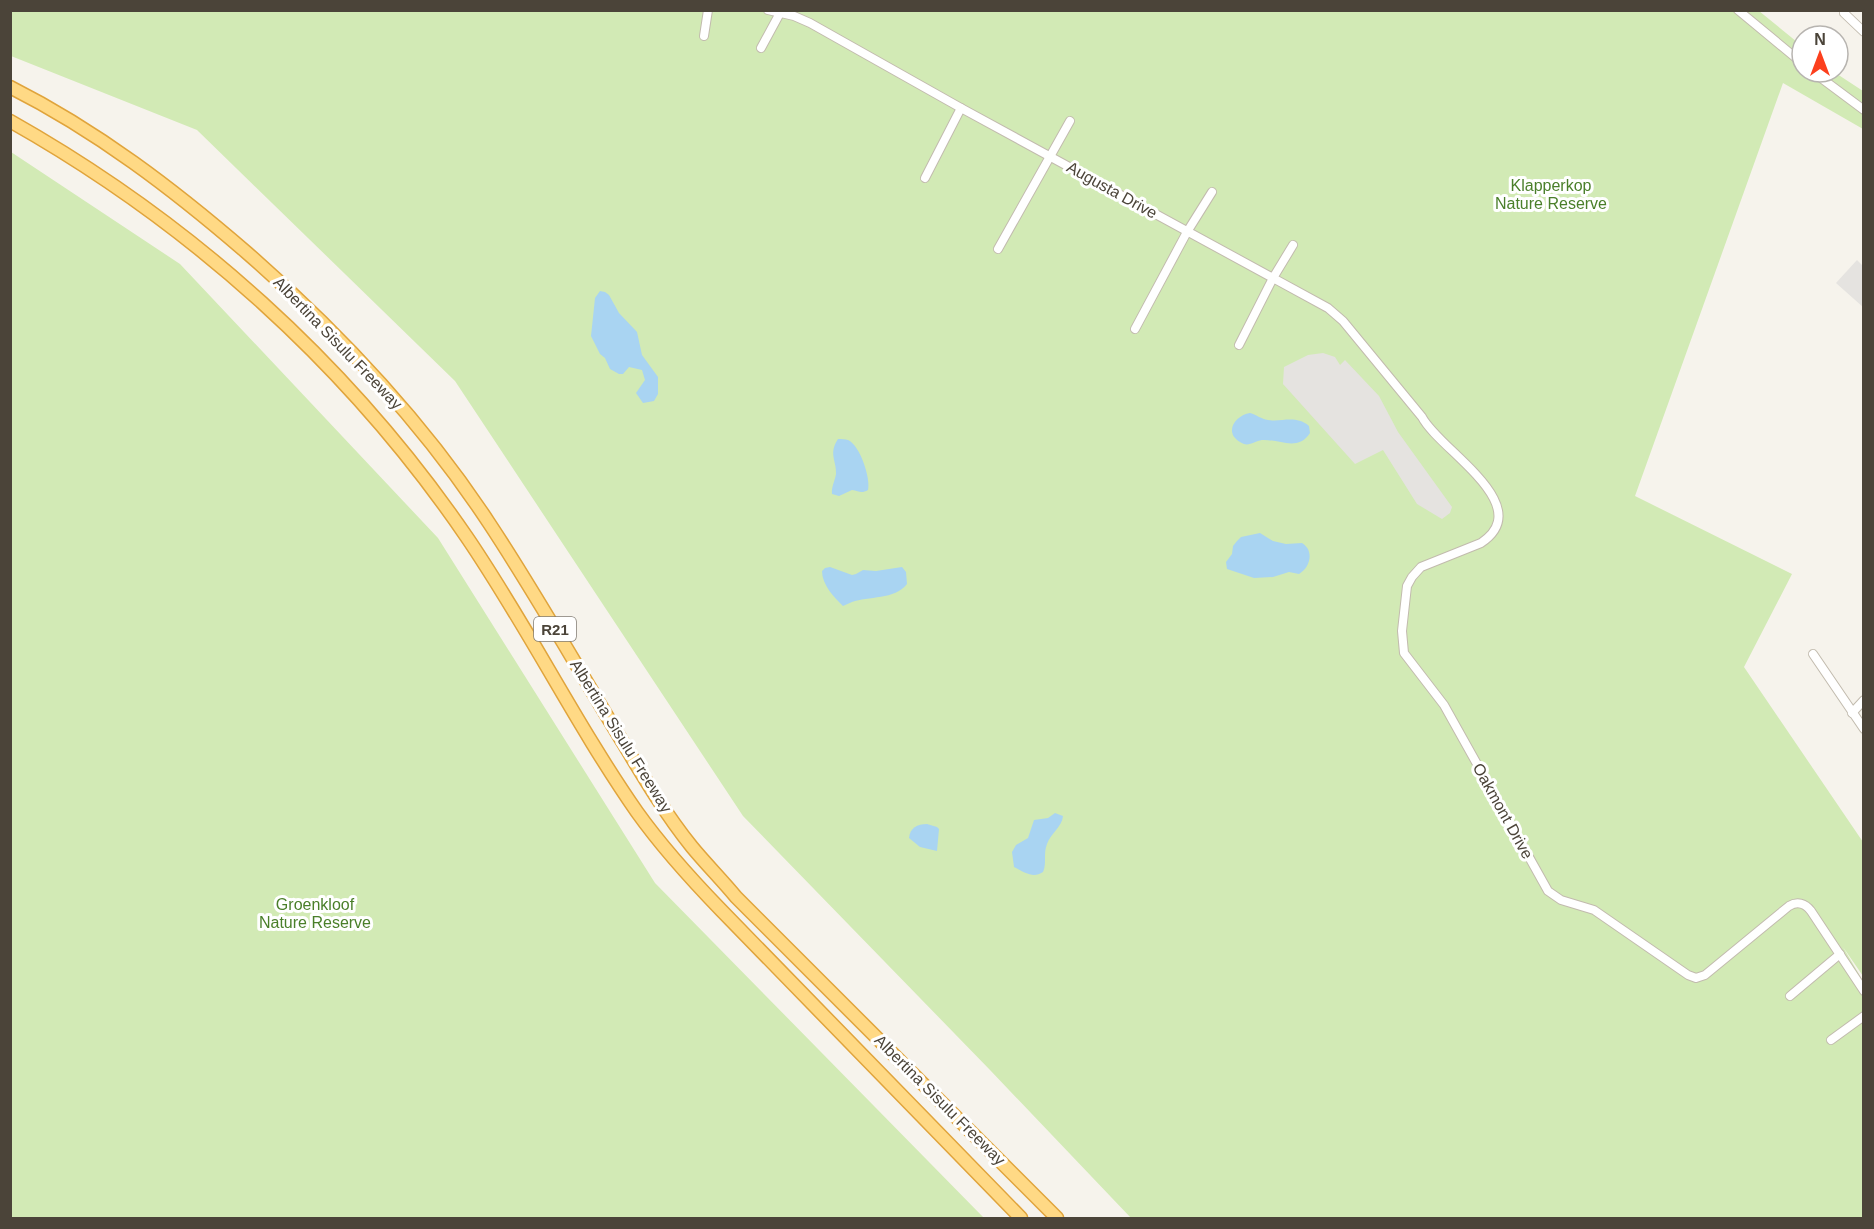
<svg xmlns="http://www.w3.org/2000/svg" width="1874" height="1229" font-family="Arial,sans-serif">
<rect width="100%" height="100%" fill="#f6f3ec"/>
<g fill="#d2eab5">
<path d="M10,11H1759L1802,46V72H1834L1863,91V129L1783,83L1635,496L1792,574L1744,667L1863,842V976L1843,947L1863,981V1218H1131L990,1070L743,816L455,381L197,130L11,56Z"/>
<path d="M11,152L180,264L438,538L655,883L984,1218H11Z"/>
</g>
<g fill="#e5e3e0">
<path d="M1857,260L1863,266V307L1836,283Z"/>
<path d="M1323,353L1335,357L1340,365L1345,360L1379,396L1398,432L1452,507L1450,513L1442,519L1417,504L1383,450L1355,464L1283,384L1284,367L1308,355Z"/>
</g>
<g fill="#a9d4f2">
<path d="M600,291L605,292L609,295L619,313L637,332L642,355L658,377V394L654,401L643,403L636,393L645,380L642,370L629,367L623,374H619L610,369L605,358L600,354L591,336L595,298Z"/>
<path d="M1250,413C1257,415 1261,419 1268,420C1283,422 1296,415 1309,426L1310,433C1298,452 1279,439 1262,440C1254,441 1248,448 1240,442C1223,432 1236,415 1250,413Z"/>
<path d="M838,439C842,439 845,439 848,440C860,445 871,479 868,490C861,494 859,491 852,490L839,496L832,494C831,487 835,481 836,474C837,461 828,454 838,439Z"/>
<path d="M1260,533L1273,541L1286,544L1302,543C1314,550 1311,567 1299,574L1289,572L1273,577L1254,578L1227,569L1226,562L1232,554L1233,546L1237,541L1241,537Z"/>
<path d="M830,567L852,575L856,574L863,570L876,571L902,567L906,572L907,584C895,600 868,596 852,602C849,603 846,605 843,606C834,597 822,585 822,571L825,568Z"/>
<path d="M1055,813L1063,816C1062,827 1051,833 1047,844C1043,854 1047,863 1043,872C1033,879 1024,872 1014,867L1012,852L1016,845L1028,838L1034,820L1048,818Z"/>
<path d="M927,824L937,827L939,829L937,851L920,847L909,838C910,828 917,824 927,824Z"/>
</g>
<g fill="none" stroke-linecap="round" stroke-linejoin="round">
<g stroke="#c2bbae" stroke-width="10">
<g id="minor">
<path d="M768,10L794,16L810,23L961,108L1328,308L1343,321L1422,417C1439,450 1538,505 1481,543L1421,567L1412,577L1407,586L1402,631L1404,653L1444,705L1548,891L1561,900L1594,910L1688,975L1696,978L1705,975L1789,906C1797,901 1805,903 1811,911L1864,991"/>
<path d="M1738,10L1802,63"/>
<path d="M1844,13L1864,32"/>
<path d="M704,36L708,10"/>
<path d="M761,48L780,13"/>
<path d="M1813,72L1864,110"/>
<path d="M925,178L961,108"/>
<path d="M998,249L1070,121"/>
<path d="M1135,329L1187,232L1212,192"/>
<path d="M1239,345L1273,278L1293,245"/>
<path d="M1813,654L1864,729"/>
<path d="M1852,713L1864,700"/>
<path d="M1790,996L1840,954"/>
<path d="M1831,1040L1864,1016"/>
</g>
</g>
<g stroke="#e0a43c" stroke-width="15">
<g id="trunk">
<path d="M10,87C97,131 173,189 246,252C338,332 422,421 489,523C534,591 574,662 616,731C640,771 663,811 692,847C706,864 722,880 736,897L1057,1218"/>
<path d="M10,121C191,223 349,365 466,536C527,625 575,723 637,812C662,847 691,879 721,910L1021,1218"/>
</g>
</g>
<use href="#minor" stroke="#fff" stroke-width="8"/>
<use href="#trunk" stroke="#ffd985" stroke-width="12"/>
</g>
<g text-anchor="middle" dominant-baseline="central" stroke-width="6" stroke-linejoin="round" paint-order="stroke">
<rect fill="#fff" stroke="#817c74" stroke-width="1.5" x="534" y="617" width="42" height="24" rx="4.5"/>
<g font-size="15" font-weight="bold" fill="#4b4439">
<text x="555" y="629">R21</text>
</g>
<g font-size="16" fill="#4a7f2a" stroke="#fff">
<text x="1551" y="185">Klapperkop<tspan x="1551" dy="18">Nature Reserve</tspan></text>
<text x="315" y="904">Groenkloof<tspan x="315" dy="18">Nature Reserve</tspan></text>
</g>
<g font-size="16" fill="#4b4439" stroke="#fff">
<text transform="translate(1112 190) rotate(29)">Augusta Drive</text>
<text transform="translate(338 343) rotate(46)">Albertina Sisulu Freeway</text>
<text transform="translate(621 736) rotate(58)">Albertina Sisulu Freeway</text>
<text transform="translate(1503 811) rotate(61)">Oakmont Drive</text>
<text transform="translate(940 1100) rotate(45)">Albertina Sisulu Freeway</text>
</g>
</g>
<rect width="1874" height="1229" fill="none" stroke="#4b4439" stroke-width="24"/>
<g transform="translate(1820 54)"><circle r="28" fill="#ffffff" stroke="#b7b4b0" stroke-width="1.5"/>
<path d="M0-4.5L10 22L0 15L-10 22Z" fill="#fc3f1d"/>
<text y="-9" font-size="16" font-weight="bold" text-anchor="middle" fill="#4b4439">N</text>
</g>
</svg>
